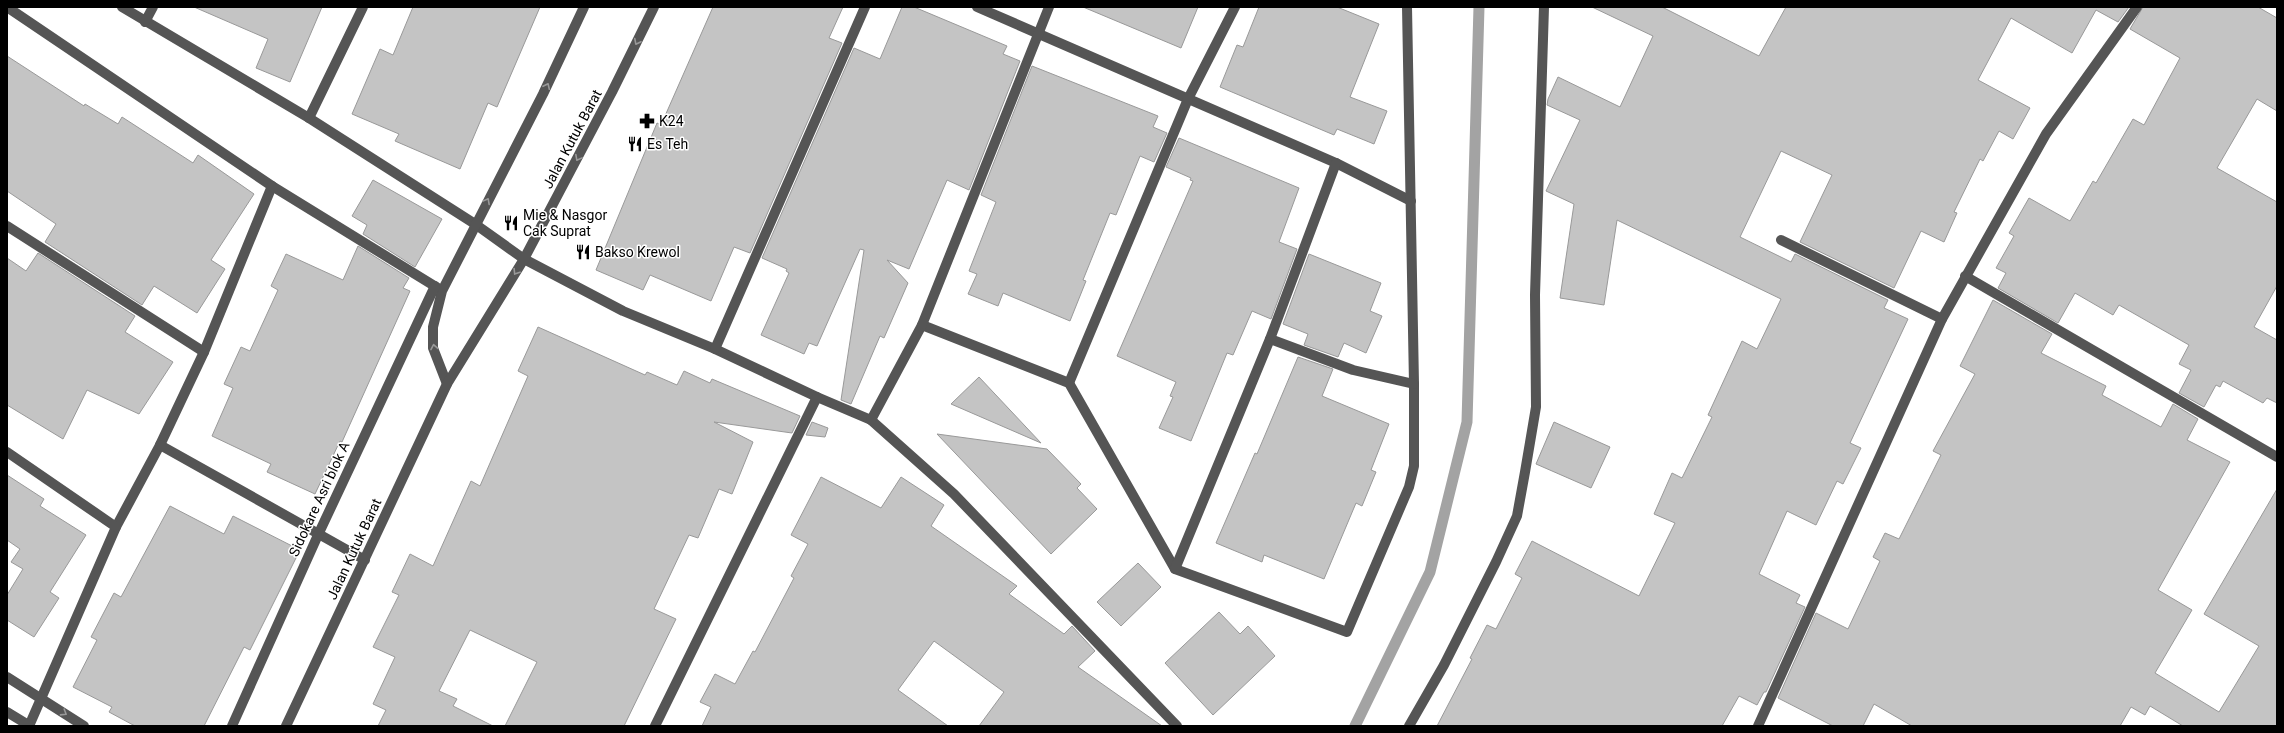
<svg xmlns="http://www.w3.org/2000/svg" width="2284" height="733" font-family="Roboto,sans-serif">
<rect width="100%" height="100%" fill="#fff"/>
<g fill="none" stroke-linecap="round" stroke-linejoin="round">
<path stroke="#a3a3a3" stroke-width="11" d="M1355,726L1430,572L1467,422L1479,7"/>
</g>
<g fill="#c4c4c4" stroke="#999">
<path d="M194,7H322L290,82L256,68L268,39Z"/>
<path d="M413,7H540L497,107L488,103L460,169L395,141L399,134L352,114L380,49L393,55Z"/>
<path d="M713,7H843L829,38L842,43L750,253L734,247L711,301L650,275L643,290L596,270L657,123L661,125Z"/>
<path d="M902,7H914L1007,46L1003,54L1020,61L969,190L947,180L909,269L887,260L908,283L884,338L880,336L851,404L841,400L864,250L860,249L817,346L809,343L804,354L761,335L789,273L786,271L787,269L762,258L854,48L880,59Z"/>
<path d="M1083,7H1198L1181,48Z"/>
<path d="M1259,7H1337L1379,24L1350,97L1387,111L1374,144L1337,129L1334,135L1220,87L1237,45L1243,47Z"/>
<path d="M1592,7H1662L1759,56L1786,7H2129L2118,22L2096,10L2072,53L2011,18L1978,80L2030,108L2013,139L1999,131L1983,161L1980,159L1954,212L1957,213L1944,242L1921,231L1894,288L1800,242L1832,175L1781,151L1740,237L1791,262L1795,254L1888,300L1884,308L1908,319L1850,443L1861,448L1843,484L1837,481L1816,525L1787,511L1759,574L1800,595L1796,603L1805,607L1766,692H1764L1757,705L1739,696L1722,726H1437L1472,659L1470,658L1487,625L1496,629L1522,578L1515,574L1532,541L1639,596L1675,523L1654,514L1672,473L1682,478L1712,417L1708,415L1742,341L1757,349L1781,299L1617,220L1604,305L1560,298L1574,204L1546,191L1580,120L1547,105L1548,99L1558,77L1620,107L1653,36Z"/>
<path d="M2143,7H2258L2277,18V111L2257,99L2217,168L2277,202V286L2254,327L2277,340V403L2267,398L2263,403L2223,381L2220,387L2216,385L2204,407L2179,393L2191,370L2179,364L2189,345L2119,305L2113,315L2075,293L2058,323L1998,288L2006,273L1996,268L2014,236L2009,233L2029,198L2070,221L2093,181L2096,183L2133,119L2144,125L2180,58L2130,29Z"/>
<path d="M7,56L84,106L85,104L118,124L122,117L193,163L198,155L254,194L211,260L225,269L197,313L154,286L142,305L45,242L56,224L7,191Z"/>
<path d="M1032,66L1158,116L1153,127L1167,133L1154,162L1140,156L1116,215L1110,213L1083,280L1086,281L1070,321L1003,293L998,306L968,294L977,274L969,271L996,202L981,195Z"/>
<path d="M1179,138L1299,188L1279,242L1297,249L1271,319L1252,311L1233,355L1227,353L1191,441L1159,428L1173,397L1170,396L1176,382L1117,356L1193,181L1190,180L1191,178L1166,167Z"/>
<path d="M373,180L442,219L415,267L363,234L367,225L352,216Z"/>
<path d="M358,246L409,278L403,288L410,291L342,442L340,441L315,494L267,472L271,464L212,436L233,388L224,384L241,347L250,351L278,290L271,286L286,254L343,280Z"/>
<path d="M38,253L135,316L125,332L173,362L139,414L87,390L63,439L7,405V258L26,271Z"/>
<path d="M1309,254L1381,283L1370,311L1382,316L1366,353L1344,343L1338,357L1304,345L1308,334L1283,324Z"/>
<path d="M1993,300L2052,334L2041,353L2106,386L2102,395L2161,427L2173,404L2198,419L2187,440L2230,462L2158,590L2192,610L2155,673L2219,712L2259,646L2204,614L2277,489V726H2183L2150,706L2145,715L2131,707L2120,726H1912L1874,704L1863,726H1833L1778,698L1816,613L1848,629L1880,561L1873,557L1885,533L1899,539L1941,455L1933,451L1975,374L1960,366Z"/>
<path d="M538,327L645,375L647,372L677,385L684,371L710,383L712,379L800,416L792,433L714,422L753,442L732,494L719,489L698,538L689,535L654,609L676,619L624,726H505L537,662L470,630L439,691L457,699L453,706L493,726H378L386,710L373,704L395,657L373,647L399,595L392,592L410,554L433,566L471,481L480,486L528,376L518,371Z"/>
<path d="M1298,357L1333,369L1322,396L1389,424L1371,470L1376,472L1362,506L1356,503L1324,579L1264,555L1262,562L1216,543L1255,453L1257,454Z"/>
<path d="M979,377L1041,443L951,404Z"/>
<path d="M812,422L828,428L825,437L806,435Z"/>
<path d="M1554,422L1610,447L1591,488L1536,464Z"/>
<path d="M937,434L1047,449L1081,484L1077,488L1097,509L1051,554Z"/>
<path d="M7,475L44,499L40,506L86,535L50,592L59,598L34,637L7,620V595L23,569L11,562L20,549L7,540Z"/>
<path d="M821,477L881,508L901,477L944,505L931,526L1017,586L1009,594L1064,634L1072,626L1095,651L1078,667L1162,726H979L1004,692L934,641L898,690L948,726H702L711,707L700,702L715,674L735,684L753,651L755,652L794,578L791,576L808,544L791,535Z"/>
<path d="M170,506L224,534L233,516L300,550L250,650L244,647L204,726H135L109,712L112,707L73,687L97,640L91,637L114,593L121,597Z"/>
<path d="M1138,563L1161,587L1121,626L1097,602Z"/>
<path d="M1219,612L1240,634L1248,626L1275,656L1213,715L1165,663Z"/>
</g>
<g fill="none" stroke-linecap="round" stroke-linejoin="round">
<g stroke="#555" stroke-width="10">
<path d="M7,7L272,186L204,352L160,445L116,527L29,726"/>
<path d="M122,7L309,118L475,224L524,259L623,311L715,349L817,397L871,420L954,494L1177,726"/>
<path d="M977,7L1336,163L1411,201"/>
<path d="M145,22L153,7"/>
<path d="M309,118L363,7"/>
<path d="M272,186L441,290"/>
<path d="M7,226L204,352"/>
<path d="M1781,240L1942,319"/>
<path d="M1965,276L2277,457"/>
<path d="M922,325L1069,383L1175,569L1347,632L1409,487L1414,466V384L1407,7"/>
<path d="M1270,339L1353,370L1414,384"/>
<path d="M715,349L865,7"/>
<path d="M1069,383L1188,99L1235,7"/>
<path d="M447,384L433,348V327L442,291L543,94L584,7"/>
<path d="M871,420L922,325L1049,7"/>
<path d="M160,445L365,560"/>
<path d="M7,452L116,527"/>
<path d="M1175,569L1270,339L1336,163"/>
<path d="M7,677L84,726"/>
<path d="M7,712L30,726"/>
<path d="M232,726L318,535L435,286"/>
<path d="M286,726L447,384L524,259L612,92L654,7"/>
<path d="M655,726L817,397"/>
<path d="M1409,726L1444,665L1496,562L1517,516L1525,472L1536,407L1535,295L1544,7"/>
<path d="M1758,726L1942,319L2046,134L2137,7"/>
</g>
</g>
<defs><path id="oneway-chevron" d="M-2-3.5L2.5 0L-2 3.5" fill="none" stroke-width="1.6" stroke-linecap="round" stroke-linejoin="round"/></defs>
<g stroke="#999">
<use href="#oneway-chevron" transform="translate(637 42) rotate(117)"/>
<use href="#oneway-chevron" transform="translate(547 86) rotate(-65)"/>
<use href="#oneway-chevron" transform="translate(578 158) rotate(118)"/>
<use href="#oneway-chevron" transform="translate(487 201) rotate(-62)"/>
<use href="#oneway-chevron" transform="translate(516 272) rotate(122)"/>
<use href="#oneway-chevron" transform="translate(434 347) rotate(-100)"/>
<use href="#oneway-chevron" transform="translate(64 713) rotate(32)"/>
</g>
<defs>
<g id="pharmacy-bare" transform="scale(1.2)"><path d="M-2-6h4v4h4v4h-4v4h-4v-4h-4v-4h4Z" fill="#000" stroke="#fff" stroke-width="2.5" paint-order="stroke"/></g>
<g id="restaurant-bare" transform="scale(1.2)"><path d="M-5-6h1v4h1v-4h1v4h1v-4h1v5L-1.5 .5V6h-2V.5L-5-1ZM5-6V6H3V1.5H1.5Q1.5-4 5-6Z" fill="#000" stroke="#fff" stroke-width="2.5" paint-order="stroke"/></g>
</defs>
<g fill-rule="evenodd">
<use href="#pharmacy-bare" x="647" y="121"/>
<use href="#restaurant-bare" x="635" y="144"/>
<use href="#restaurant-bare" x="511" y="223"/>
<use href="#restaurant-bare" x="583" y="252"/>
</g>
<g text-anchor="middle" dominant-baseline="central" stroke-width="3" stroke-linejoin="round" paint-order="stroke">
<g font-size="14" fill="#000" stroke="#fff" text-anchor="start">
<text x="659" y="121">K24</text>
<text x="647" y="144">Es Teh</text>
<text x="523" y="215">Mie &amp; Nasgor<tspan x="523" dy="16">Cak Suprat</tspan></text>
<text x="595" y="252">Bakso Krewol</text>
</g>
<g font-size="14" fill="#000" stroke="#fff">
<text transform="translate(572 139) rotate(-62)">Jalan Kutuk Barat</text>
<text transform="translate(319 499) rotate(-65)">Sidokare Asri blok A</text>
<text transform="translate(354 549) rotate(-65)">Jalan Kutuk Barat</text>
</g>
</g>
<rect width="2284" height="733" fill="none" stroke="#000000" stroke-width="16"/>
</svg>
